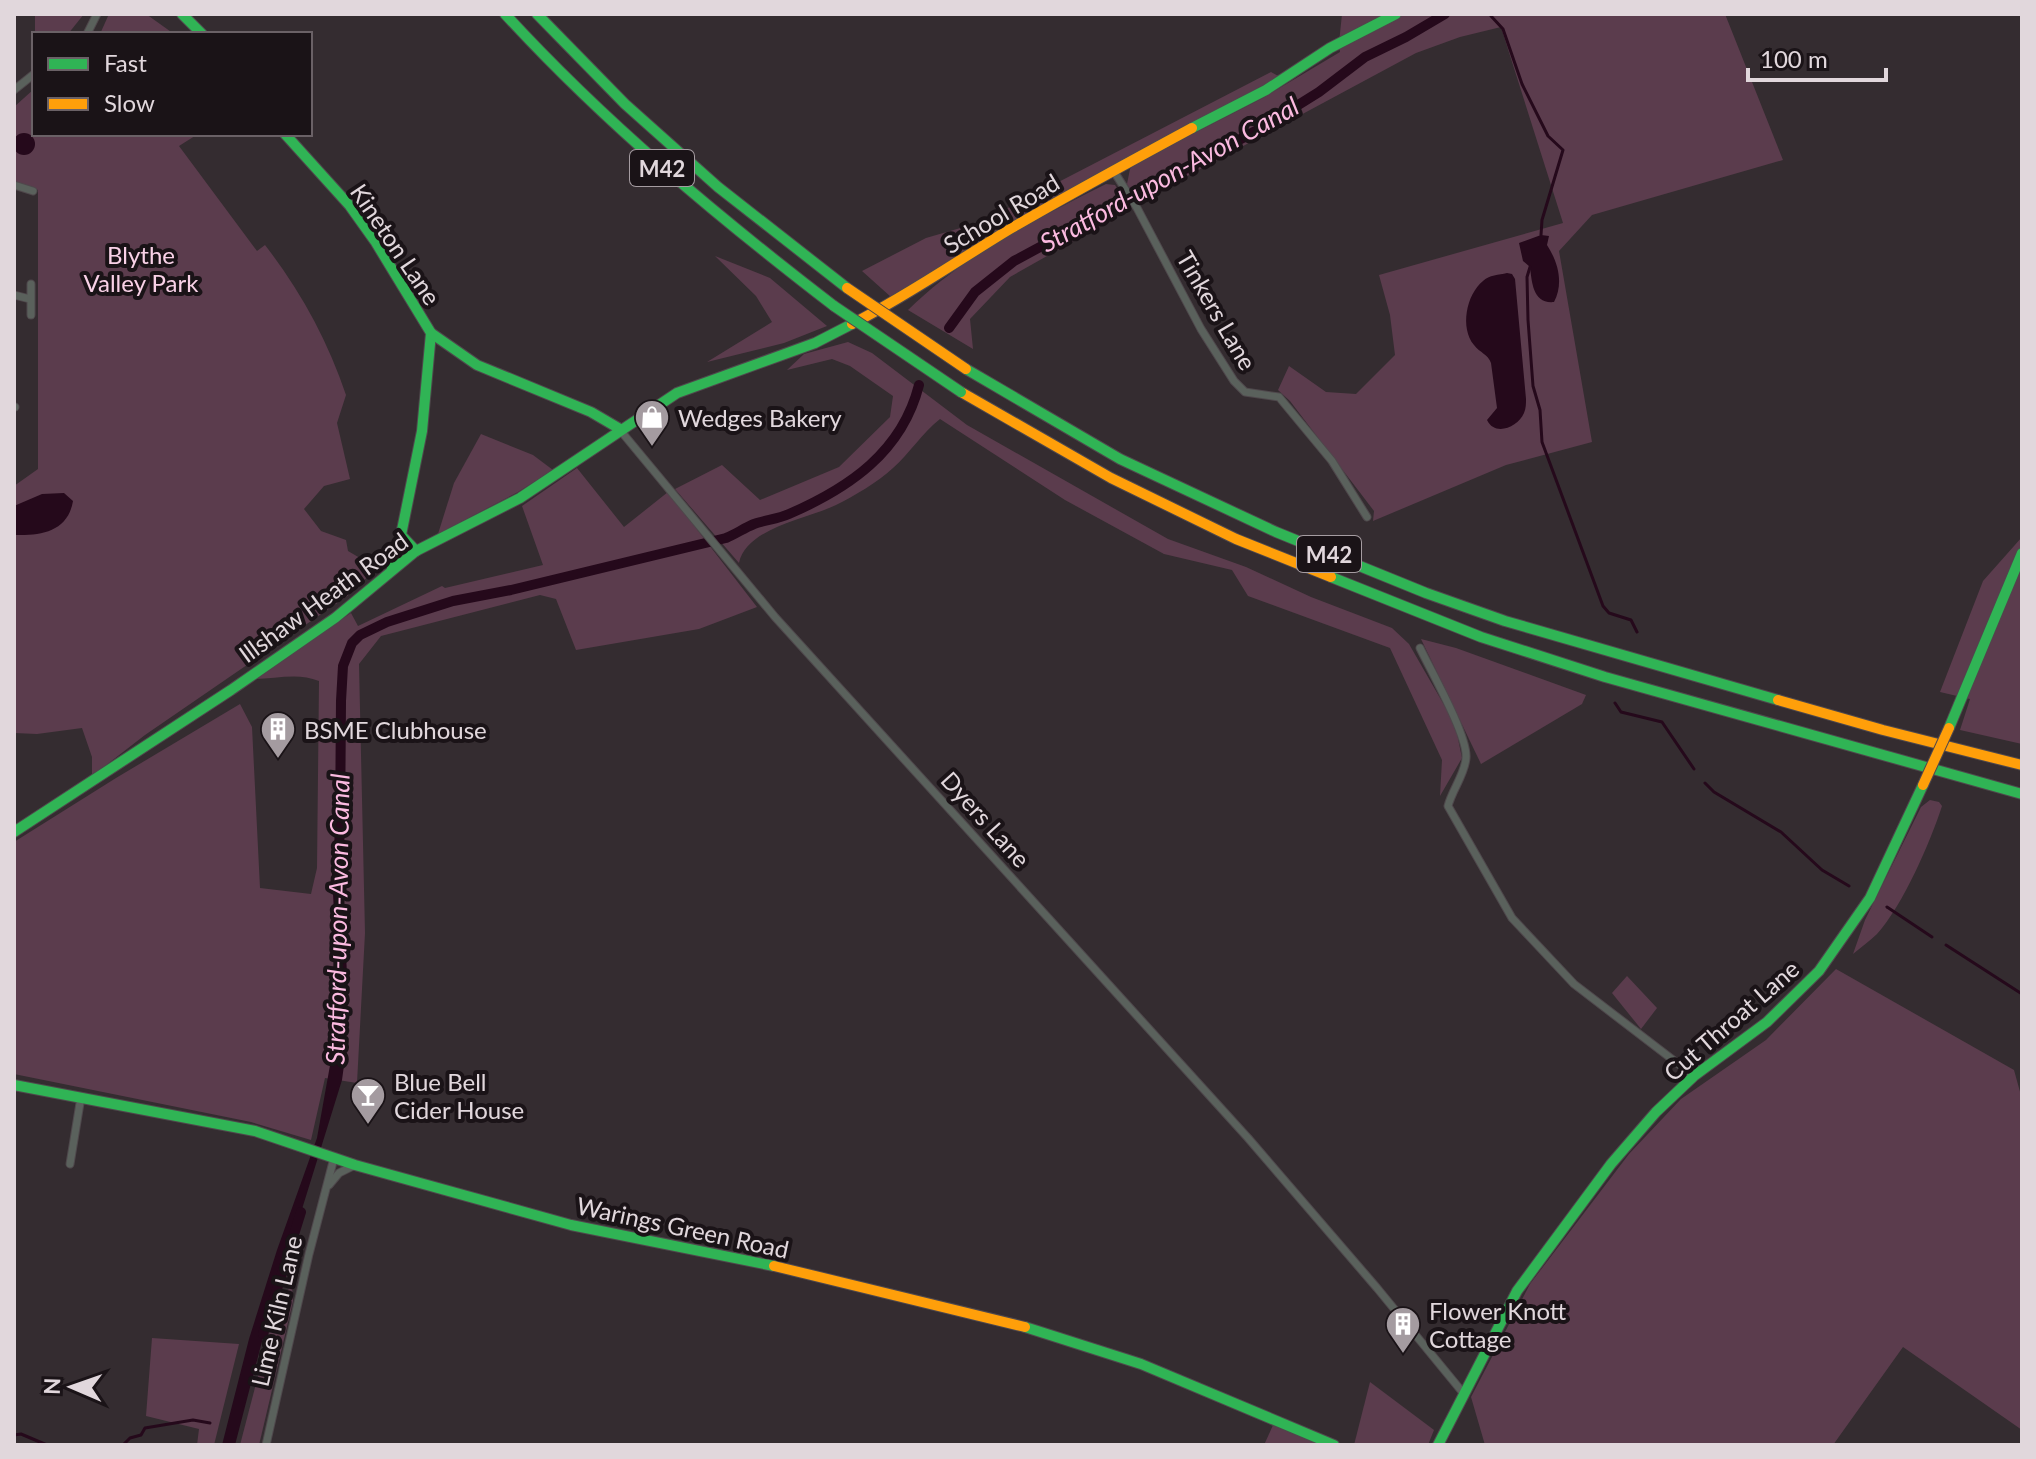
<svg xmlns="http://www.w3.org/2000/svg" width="2036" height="1459" font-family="Lato,sans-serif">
<rect width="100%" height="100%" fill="#342c30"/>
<g fill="#5b3c4d">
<path d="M35,14H84L68,34H35Z"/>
<path d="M109,14H146L174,34H100Z"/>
<path d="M1342,14H1725L1783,160L1592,215L1559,251L1592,442L1506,465L1373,521L1374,511L1290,401L1278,390L1289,366L1326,392L1356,394L1395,355L1390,315L1379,275L1563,223L1501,27L1460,37L1416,53L1139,202L1127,184L1130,169L1134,164L1261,99L1340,52L1339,43Z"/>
<path d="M1271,72L1280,77L980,244L891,297L862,271L926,238L981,222Z"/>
<path d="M34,89V134H198L179,146L257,251L265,245C300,290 328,341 346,395L337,423L350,479L324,486L304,509L321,531L346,540L348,551L377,568L346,597L145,735L92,776V757L82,728L37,734L14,733V486L38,469V190L14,181V107Z"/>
<path d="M1106,184L1115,185L1130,209L1010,277L970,319L973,349L908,310C964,255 1036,219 1106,184Z"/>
<path d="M715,256L770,278L827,326L784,343L707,362L772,322L756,296Z"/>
<path d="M848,342L872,353L967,425L1168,539L1246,567L1311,597L1392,628L1409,644L1455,724L1462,758L1440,796L1442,760L1390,648L1248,596L1232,570L1164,554L1065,500L940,419C922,433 910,453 893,468C878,482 854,496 836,505C807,519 746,528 739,563L675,489L722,465L760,500L839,467L890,417L893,396L850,366L832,359L787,370L804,354Z"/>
<path d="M481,434L533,455L553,470L518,492L438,534L454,483Z"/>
<path d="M577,468L624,527L668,492L757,607L699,629L576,650L556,599L540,595L381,636L359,664L365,933L357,1083L325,1078L311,1140L251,1122L14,1074V842L116,778L240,704L252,727L260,888L311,894L317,868L319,681C298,672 276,679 252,679L351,613L358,626L442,586L445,588L543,565L522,506Z"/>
<path d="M2022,537V744L1960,730L1970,699L1940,692L1983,581Z"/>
<path d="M1421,639L1456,648L1586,695L1582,704L1481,764Z"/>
<path d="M1930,800L1939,802L1942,806C1930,843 1903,905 1877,934C1870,941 1861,947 1853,954L1865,920L1921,807Z"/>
<path d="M1836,969L2014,1070L2022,1099V1430L1903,1347L1833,1445H1485L1471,1397L1530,1284L1629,1154L1681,1099L1766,1040Z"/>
<path d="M1627,976L1657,1008L1641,1029L1612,993Z"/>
<path d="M292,1287L293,1301L259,1445H240L279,1296Z"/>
<path d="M152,1338L239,1344L214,1445H197L199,1429L146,1416Z"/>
<path d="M1370,1382L1434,1430L1428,1445H1354Z"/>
<path d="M1274,1423L1320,1445H1264Z"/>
</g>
<g fill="#25091b">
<circle cx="24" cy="144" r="11"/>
<path d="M1541,235L1549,236L1547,245C1558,262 1564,283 1554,302C1533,304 1532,283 1530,267L1523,261L1519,243Z"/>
<path d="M1507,273L1512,274L1515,279L1526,399C1526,404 1526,408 1524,413C1518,427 1495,437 1487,420L1497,408L1491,363C1488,354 1480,353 1474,345C1460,328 1466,295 1483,281C1489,275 1499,275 1507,273Z"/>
<path d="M64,493L73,501C68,531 42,536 14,535V506L42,494Z"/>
<path d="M334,1043H347L342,1080L267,1322L235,1445H222L249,1339L277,1250L317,1138Z"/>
</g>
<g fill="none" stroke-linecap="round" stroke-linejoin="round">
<g stroke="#25091b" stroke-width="3">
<path d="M1491,16L1503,29L1522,84L1548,136L1563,150L1542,220L1541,235"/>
<path d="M1530,267L1527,277L1528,320L1533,386L1540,410L1542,442L1603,606L1609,613L1631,620L1637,632"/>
<path d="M1615,703L1621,712L1662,722L1694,769"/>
<path d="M1705,783L1714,792L1781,832L1822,870L1849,886"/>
<path d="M1887,907L1932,937"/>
<path d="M1946,945L2022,994"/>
<path d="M14,1435L21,1434L47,1445"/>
<path d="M123,1445L130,1438L141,1435L145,1428L193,1420L210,1423"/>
</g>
<g stroke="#25091b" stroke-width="10">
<path d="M949,328L975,292L1014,261L1263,127L1319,92L1365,57L1406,37L1445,14"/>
<path d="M340,1053L343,995L337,873L340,831L341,701L343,666L352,643L360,635L387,622L453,601L511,590L726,538C736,534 744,528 754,524C765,520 778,519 789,514C849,488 902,452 919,385"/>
<path d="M263,1334L301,1212"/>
</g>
<g stroke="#4f484c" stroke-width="9">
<g id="street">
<path d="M87,34L97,14"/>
<path d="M14,90L34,74"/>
<path d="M1113,170L1137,208L1201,329L1234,381L1245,392L1279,397L1332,461L1367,517"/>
<path d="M14,185L33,191"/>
<path d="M14,295L30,299"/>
<path d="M31,315V284"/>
<path d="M14,407H15"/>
<path d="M620,430L775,617L1248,1138L1377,1288L1464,1394"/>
<path d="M1420,648C1431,671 1468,736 1466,758C1465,774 1452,790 1448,806L1512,918L1574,984L1694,1076"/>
<path d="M70,1164L81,1097"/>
<path d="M329,1185L339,1173L355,1165"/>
<path d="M266,1445L309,1254L334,1158"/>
</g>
</g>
<g stroke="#4f484c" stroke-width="12">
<g id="fast">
<path d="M182,14L202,34"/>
<path d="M505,14C605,123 717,216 834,306"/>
<path d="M537,14L625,104L718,187L847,288"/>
<path d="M1192,128L1266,90L1330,48L1396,14"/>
<path d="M285,134L350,206L375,241L431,333L422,431L401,535L416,551"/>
<path d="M431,333L477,365L591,412L620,429"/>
<path d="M966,369L1120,459L1276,532L1426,593L1505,621L1778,700"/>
<path d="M392,568L401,535"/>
<path d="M1331,577L1481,637L1605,677L2022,794"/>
<path d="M1949,728L2022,553"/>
<path d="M14,832L231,690L335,618L416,551L520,498L677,393L815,343L852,324"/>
<path d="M14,1085L255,1131L355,1165L571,1225L774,1266"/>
<path d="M1025,1327L1141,1364L1334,1445"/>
<path d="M1438,1445L1517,1291L1611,1164L1656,1112L1694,1076L1767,1022L1819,971L1870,898L1923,785"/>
</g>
</g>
<g stroke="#4f484c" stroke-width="12">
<g id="slow">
<path d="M852,324C907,296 957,261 1010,229C1070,194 1131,161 1192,128"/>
<path d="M961,392L1111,478L1236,539L1331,577"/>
<path d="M1778,700L1883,730L2022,765"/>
<path d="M774,1266L1025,1327"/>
</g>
</g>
<use href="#street" stroke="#5a615c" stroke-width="7"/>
<use href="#fast" stroke="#30b455" stroke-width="10"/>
<use href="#slow" stroke="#ff9f0a" stroke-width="10"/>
<g stroke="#4f484c" stroke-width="12" stroke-linecap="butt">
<path id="fast-bridge" d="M834,306L961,392"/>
</g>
<g stroke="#4f484c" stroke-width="12" stroke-linecap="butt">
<g id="slow-bridge">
<path d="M847,288L966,369"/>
<path d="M1923,785L1949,728"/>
</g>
</g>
<use href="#fast-bridge" stroke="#30b455" stroke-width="10"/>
<use href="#slow-bridge" stroke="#ff9f0a" stroke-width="10"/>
</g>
<defs>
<g id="shop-pin" transform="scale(1.8)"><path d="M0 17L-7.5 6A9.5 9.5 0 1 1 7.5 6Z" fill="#a49ba0" stroke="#1a1317"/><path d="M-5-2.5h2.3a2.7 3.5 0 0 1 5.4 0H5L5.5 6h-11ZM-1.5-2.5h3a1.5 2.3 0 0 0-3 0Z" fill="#fff"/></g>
<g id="building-pin" transform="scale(1.8)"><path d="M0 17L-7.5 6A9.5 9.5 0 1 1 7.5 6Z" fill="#a49ba0" stroke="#1a1317"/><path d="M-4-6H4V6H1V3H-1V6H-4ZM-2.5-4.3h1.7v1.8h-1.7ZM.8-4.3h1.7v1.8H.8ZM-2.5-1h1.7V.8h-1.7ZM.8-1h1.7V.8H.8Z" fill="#fff"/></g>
<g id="bar-pin" transform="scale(1.8)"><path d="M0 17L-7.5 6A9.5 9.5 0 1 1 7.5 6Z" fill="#a49ba0" stroke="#1a1317"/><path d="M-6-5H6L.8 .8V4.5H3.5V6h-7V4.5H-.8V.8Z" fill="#fff"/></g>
</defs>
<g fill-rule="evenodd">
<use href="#shop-pin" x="652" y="417"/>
<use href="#building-pin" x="278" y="729"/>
<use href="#bar-pin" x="368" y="1095"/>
<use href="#building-pin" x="1403" y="1324"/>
</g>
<g text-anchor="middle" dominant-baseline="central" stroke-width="8" stroke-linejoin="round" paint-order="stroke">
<g fill="#1a1317" stroke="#a59ca1" stroke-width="2">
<rect x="630" y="150" width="64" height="36" rx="6"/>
<rect x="1297" y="536" width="64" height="36" rx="6"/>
</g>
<g font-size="22" font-weight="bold" fill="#e1d7dc">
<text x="662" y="168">M42</text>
<text x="1329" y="554">M42</text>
</g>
<g font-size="24" fill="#e1d7dc" stroke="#1a1317">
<text transform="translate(1001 213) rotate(-31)">School Road</text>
<text transform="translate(396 244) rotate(56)">Kineton Lane</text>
<text transform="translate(1217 310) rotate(60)">Tinkers Lane</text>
<text transform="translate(323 597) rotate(-36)">Illshaw Heath Road</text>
<text transform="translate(986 819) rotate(48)">Dyers Lane</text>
<text transform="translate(1731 1020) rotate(-41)">Cut Throat Lane</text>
<text transform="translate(683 1227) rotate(12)">Warings Green Road</text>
<text transform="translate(276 1311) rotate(-77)">Lime Kiln Lane</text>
</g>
<g font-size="24" fill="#f9d1e7" stroke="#1a1317">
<text x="141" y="254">Blythe<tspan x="141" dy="28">Valley Park</tspan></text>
</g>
<g font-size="24" fill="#e1d7dc" stroke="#1a1317" text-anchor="start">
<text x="678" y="417">Wedges Bakery</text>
<text x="304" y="729">BSME Clubhouse</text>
<text x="394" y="1081">Blue Bell<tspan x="394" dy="28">Cider House</tspan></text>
<text x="1429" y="1310">Flower Knott<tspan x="1429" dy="28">Cottage</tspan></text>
</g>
<g font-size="26" font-style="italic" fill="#fbbae0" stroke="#1a1317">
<text transform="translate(1169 174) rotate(-29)">Stratford-upon-Avon Canal</text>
<text transform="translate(337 919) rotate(-89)">Stratford-upon-Avon Canal</text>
</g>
</g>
<rect width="2036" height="1459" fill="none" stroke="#e1d7dc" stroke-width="32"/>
<rect x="32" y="32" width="280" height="104" fill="#1a1317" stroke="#6a6166" stroke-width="2"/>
<rect x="48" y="58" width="40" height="12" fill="#30b455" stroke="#6a6166" stroke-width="2"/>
<text x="104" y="72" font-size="24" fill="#e1d7dc">Fast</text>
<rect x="48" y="98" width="40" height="12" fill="#ff9f0a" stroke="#6a6166" stroke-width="2"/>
<text x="104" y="112" font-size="24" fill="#e1d7dc">Slow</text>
<g transform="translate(72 1387) rotate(272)" stroke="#1a1317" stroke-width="6" paint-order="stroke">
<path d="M0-6L14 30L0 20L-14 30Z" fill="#e1d7dc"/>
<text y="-12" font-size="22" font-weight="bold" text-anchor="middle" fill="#e1d7dc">N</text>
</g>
<path d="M1748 68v12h138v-12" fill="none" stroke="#e1d7dc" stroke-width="4"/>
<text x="1760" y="68" font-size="24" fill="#e1d7dc" stroke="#1a1317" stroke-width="6" paint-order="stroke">100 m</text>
</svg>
